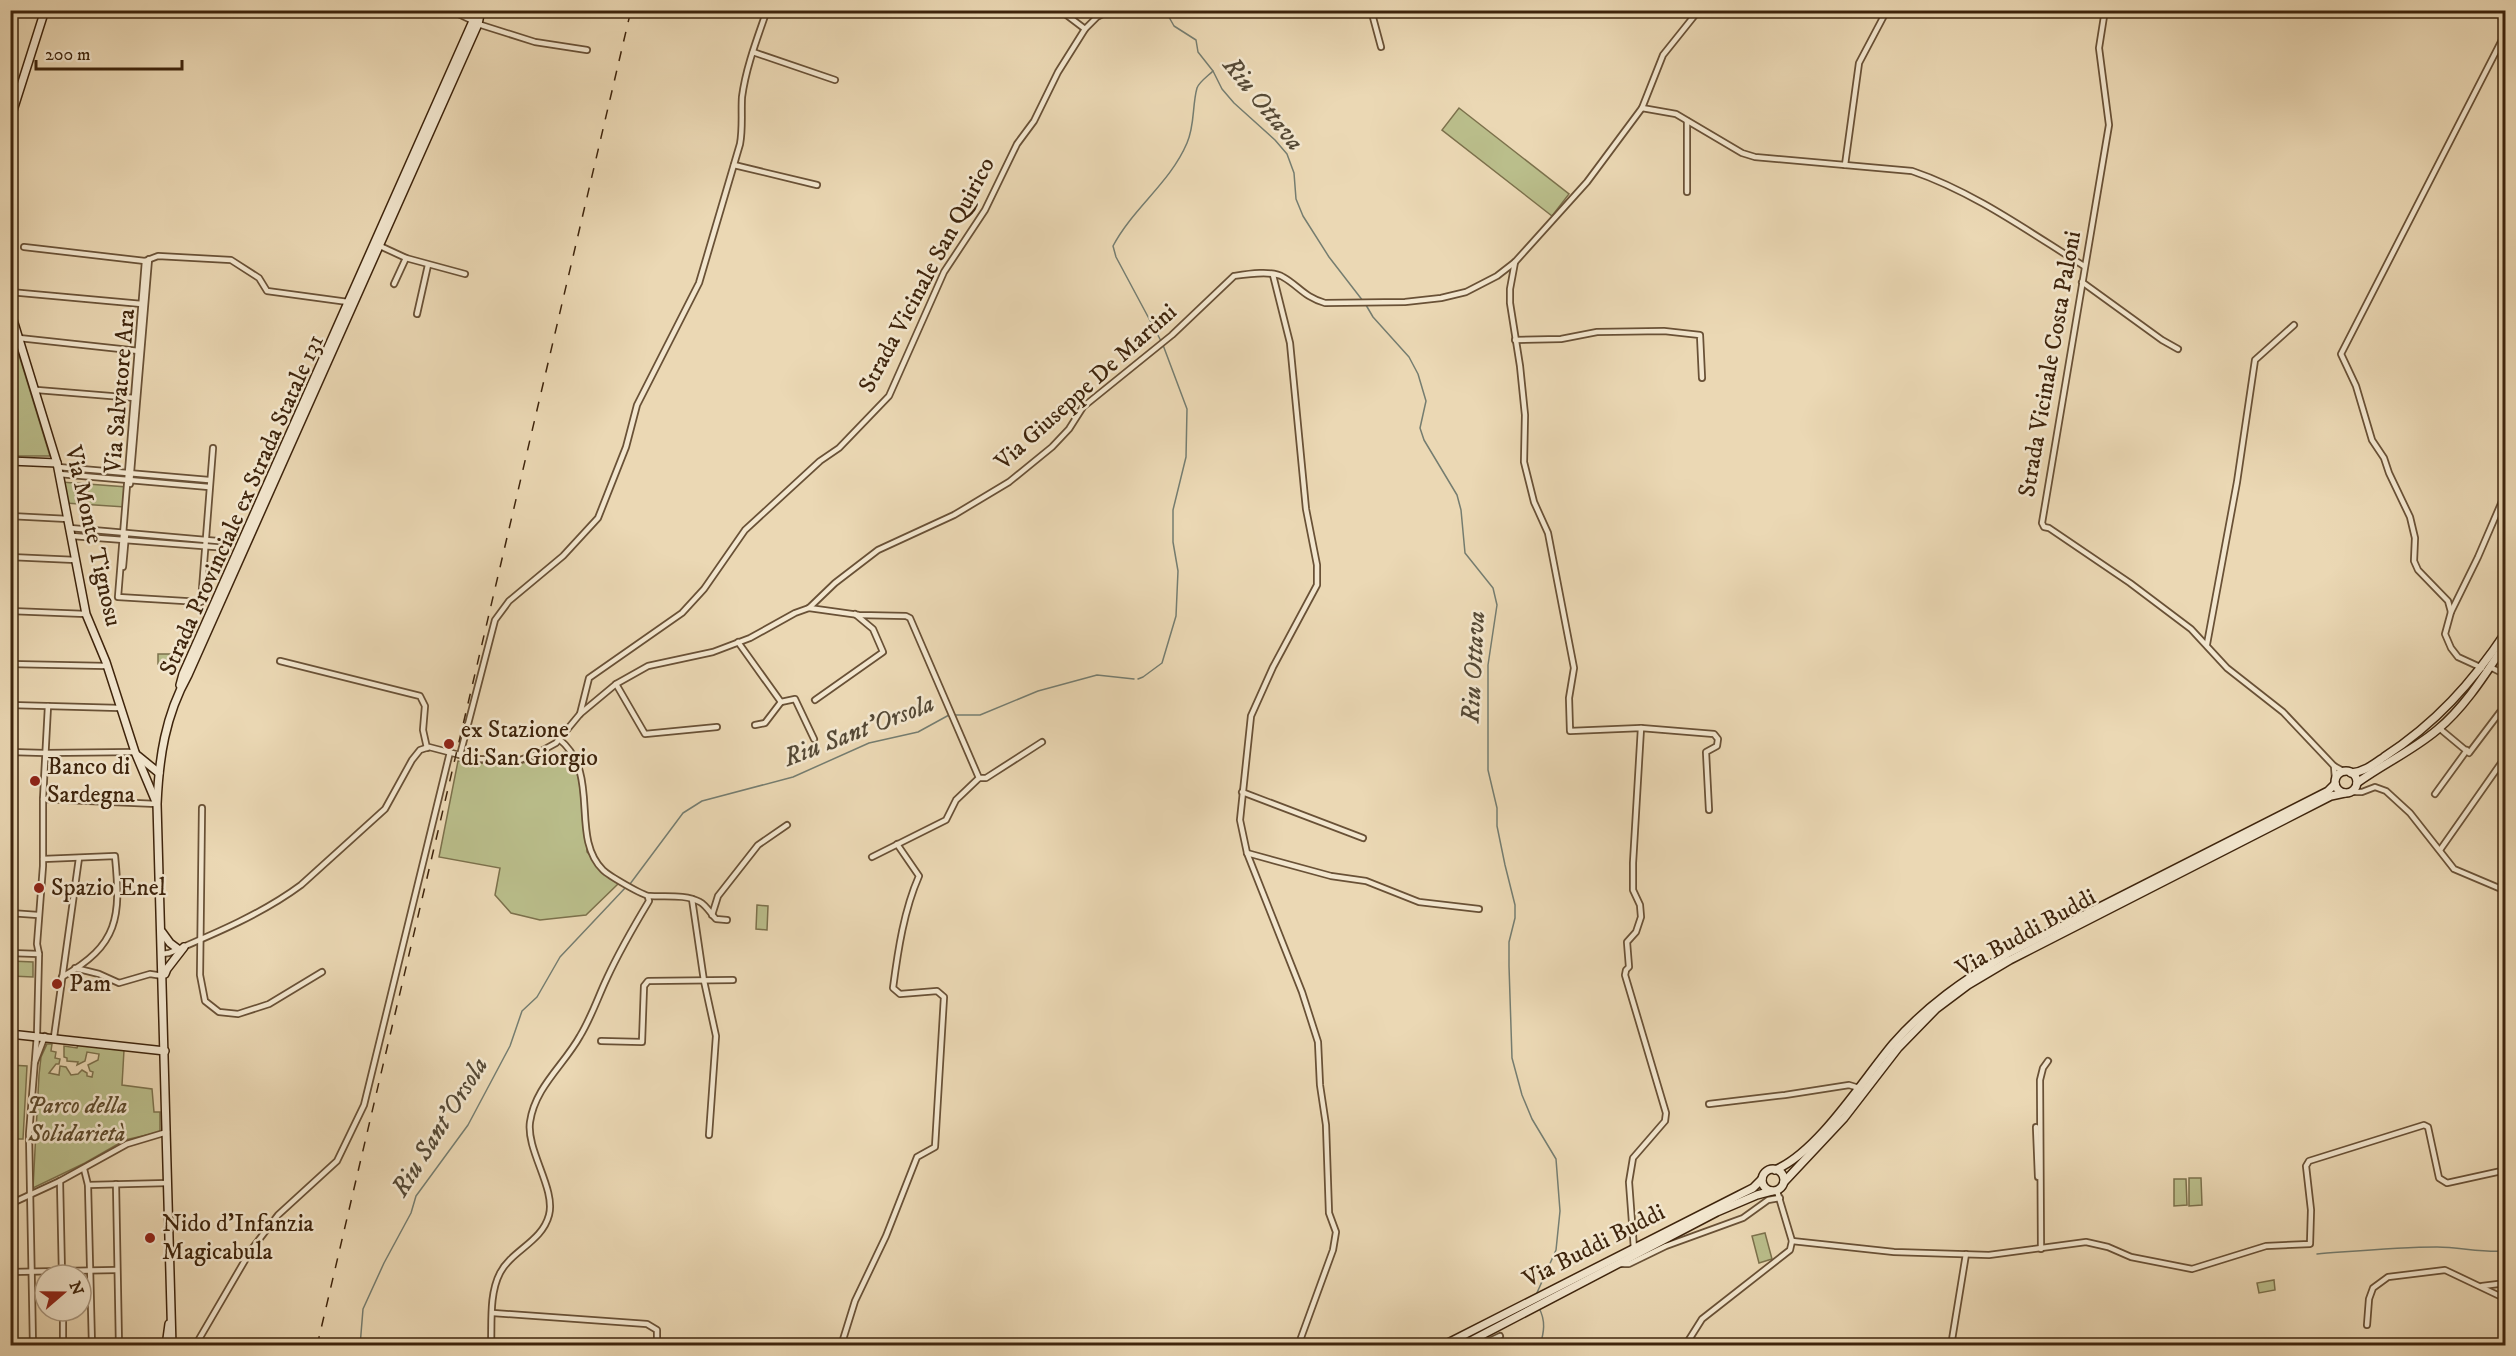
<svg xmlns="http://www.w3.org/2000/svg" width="2516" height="1356" font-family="'IM FELL DW Pica',serif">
<rect width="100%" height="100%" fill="#ebd8b4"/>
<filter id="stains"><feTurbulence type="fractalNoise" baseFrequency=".00333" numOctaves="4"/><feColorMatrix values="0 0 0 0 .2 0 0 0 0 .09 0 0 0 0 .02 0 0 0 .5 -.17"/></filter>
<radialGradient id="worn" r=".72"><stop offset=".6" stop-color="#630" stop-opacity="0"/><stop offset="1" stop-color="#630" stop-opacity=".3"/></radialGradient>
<g fill="#babe8b" stroke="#7c714c" stroke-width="1.5">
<path d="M1459,108L1569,194L1552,216L1442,130Z"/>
<path d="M10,339L15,342L50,456H11Z"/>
<path d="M61,482L127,487L125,507L65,503Z"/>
<rect x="158" y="654" width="22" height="10"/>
<path d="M569,751L573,757L586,809L587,852L619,883L586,915L540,920L511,913L495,895L500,868L439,857L458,761L511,766Z"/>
<path d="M757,905L768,906L767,930L756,929Z"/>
<path d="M11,961L33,962V977L11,976Z"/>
<path d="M47,1044H52L51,1051L56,1052L55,1058L60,1059L59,1064H56L49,1073L59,1075L60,1066L66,1067L71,1075L78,1074L82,1070L87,1073V1076L92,1077L93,1072L90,1071L88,1065L98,1060L99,1054L87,1052L85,1061L77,1065L78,1062L67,1061V1058L64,1057V1046L77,1048L78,1045L124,1050L122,1085L152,1089L154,1112H160V1132L125,1140L85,1163L33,1188L39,1075L41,1057Z"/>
<path d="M10,1065L27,1066L23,1139H11Z"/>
<path d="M2201,1178L2202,1205L2189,1206V1178Z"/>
<path d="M2174,1179H2186L2187,1205L2174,1206Z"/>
<path d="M1765,1233L1772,1259L1759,1263L1752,1236Z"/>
<path d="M2274,1280L2275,1290L2259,1293L2257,1283Z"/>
</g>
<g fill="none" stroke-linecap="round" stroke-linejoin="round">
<g stroke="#757d70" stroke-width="1.5">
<path d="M1165,10L1174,26L1196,40L1198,52L1213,71L1222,89L1234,103L1275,140L1287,154L1294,173L1296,199L1303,216L1329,257L1363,301"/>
<path d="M1366,305L1373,317L1409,357L1418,374L1426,401L1420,428L1424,440L1457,495L1461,510L1465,553L1493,588L1497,605L1488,665V770L1497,808V826L1505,865L1515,905V918L1509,942V966L1512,1058L1522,1095L1532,1119L1556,1159L1560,1211L1556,1250L1536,1295"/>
<path d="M1161,341L1116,257L1113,246C1133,208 1170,183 1187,143C1195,125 1192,106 1197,88C1199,82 1208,76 1213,71"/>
<path d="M1138,679L1143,677L1162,663L1176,616L1178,571L1173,542V510L1186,457L1187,409L1163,345"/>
<path d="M954,715H980L1038,691L1097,675L1134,679"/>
<path d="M630,884L683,813L702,801L793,777L869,743L918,732L949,715"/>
<path d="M2317,1254C2357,1251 2397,1247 2437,1247C2460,1247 2482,1253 2506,1251"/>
<path d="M1539,1308C1546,1321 1544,1332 1540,1346"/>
<path d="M360,1346L363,1309L384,1263L411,1213L416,1196L468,1125L510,1046L522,1011L537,997L560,957L626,887"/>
</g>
<g stroke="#695136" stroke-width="8">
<g id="street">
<path d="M450,10L473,21"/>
<path d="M1060,10L1085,29"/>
<path d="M1371,10L1381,47"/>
<path d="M2105,10L2099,48L2109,125L2042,523L2044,527L2049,528L2130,583L2191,629L2227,668L2283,712L2334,766L2345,772"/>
<path d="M478,24L535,42L587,50"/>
<path d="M753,52L835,80"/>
<path d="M1642,108L1676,114L1742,153L1755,157L1912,171C1974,192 2029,232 2084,266"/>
<path d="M1687,121V192"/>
<path d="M734,165L817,185"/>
<path d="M1845,165L1859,63L1887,10"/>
<path d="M380,246L406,258L465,274"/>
<path d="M24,247L145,261L158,256L231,260L259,278L267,291L348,302"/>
<path d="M145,261L118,597L201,602L213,448"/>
<path d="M1515,262L1510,289V303L1520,366L1525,415L1524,462L1534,502L1548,533L1574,668L1569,698L1570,731L1641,728L1714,734L1718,739L1717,746L1706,752L1709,810"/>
<path d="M1273,275L1290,343L1306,509L1317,565V585L1273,667L1251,716L1240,820L1247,853L1302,992L1318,1042L1320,1085L1326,1125L1329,1213L1336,1232L1333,1250L1298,1346"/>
<path d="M2082,282L2162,340L2178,349"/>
<path d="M394,284L406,258"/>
<path d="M10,292L142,304"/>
<path d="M417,314L428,265"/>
<path d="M19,338L139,351"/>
<path d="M1515,340L1561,339L1597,332L1664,331L1700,335L1702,378"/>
<path d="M37,390L135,398"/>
<path d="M58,467L209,480"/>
<path d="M59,474L209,487"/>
<path d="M130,484L149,259"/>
<path d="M10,516L68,519"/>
<path d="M70,528L229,542"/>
<path d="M72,536L228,548"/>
<path d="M10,557L76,560"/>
<path d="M123,567L126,534"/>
<path d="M809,608L859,615L906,616L910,618L979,778L956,800L946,820L872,857"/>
<path d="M10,611L86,614"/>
<path d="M2451,612L2478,557L2506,492"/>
<path d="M738,642L781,702L795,699L814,739"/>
<path d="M2207,644L2237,482L2255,360L2294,325"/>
<path d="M280,661L420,696L425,706L423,730L427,748"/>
<path d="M10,664L107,666"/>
<path d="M2490,667L2506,675"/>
<path d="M2482,668L2458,657L2451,648L2445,634L2451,612L2448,601L2418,570L2414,561L2415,538L2410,517L2389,473L2384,458L2372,440L2356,386L2341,354L2506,32"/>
<path d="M616,684L645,734L717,727"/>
<path d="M815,700L883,652L873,629L855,614"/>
<path d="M10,705L120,708"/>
<path d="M580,714L589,678L682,613L704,589L745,530L820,461L839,448L889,396L944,272L985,210L1017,144L1034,121L1058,72L1085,29L1097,17L1111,10"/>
<path d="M755,725L765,723L781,702"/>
<path d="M2439,728L2469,753L2500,712"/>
<path d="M559,739C602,774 569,836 603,870C608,875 643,896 650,896C665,897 686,894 700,902C706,905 711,914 716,919L727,920"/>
<path d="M10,752L45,753L135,752"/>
<path d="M460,755L495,620L509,601L563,556L598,518L626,447L637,405L699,283L740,144C743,128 741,112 742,97C746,67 757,39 767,10"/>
<path d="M2334,766L2335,779"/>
<path d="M979,778H986L1042,742"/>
<path d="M1242,792L1363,838"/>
<path d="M2351,792H2362L2375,787L2386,791L2410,813L2454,869L2506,891"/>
<path d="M2435,794L2467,750"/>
<path d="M43,799L157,804"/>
<path d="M202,808L200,975L205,1001L219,1012L238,1014L269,1004L322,972"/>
<path d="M2440,850L2506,756"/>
<path d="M1247,853L1331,876L1366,881L1419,902L1479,909"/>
<path d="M43,859L115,856C121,917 119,945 62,977"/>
<path d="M692,899L704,981L716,1036L709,1135"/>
<path d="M10,913L38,915"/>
<path d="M712,915L718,896L758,845L787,825"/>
<path d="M10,953L39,954"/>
<path d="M162,954L169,953C214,934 262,914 301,885L385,809L412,760L420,750L429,747L475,759L520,760L536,754L556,743L580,714L616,684L648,666L713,652L750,638L795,613L809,608L835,583L878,550L954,515L1009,482L1052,447L1069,429L1083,407L1172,335L1234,276C1247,274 1272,270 1283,277C1299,286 1304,297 1325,303L1405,302L1441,298L1466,292L1497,276L1515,262L1587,182L1642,108L1663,55L1699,10"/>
<path d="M75,968L99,974L119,983L150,974L163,976"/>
<path d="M54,1037L79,858"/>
<path d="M601,1041L642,1042L644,986L648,981L733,980"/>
<path d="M35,1062L45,1036"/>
<path d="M1709,1104L1785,1095L1849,1085L1859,1088"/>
<path d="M2036,1127L2038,1177"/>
<path d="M84,1169L88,1185L92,1346"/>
<path d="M60,1181L62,1275"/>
<path d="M116,1184L119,1346"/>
<path d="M88,1185L168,1183"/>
<path d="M10,1204L60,1181L127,1144L167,1132"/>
<path d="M1792,1241L1894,1252L1989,1255L2086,1242L2108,1247L2131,1257L2192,1269L2266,1246L2310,1244L2311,1210L2306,1166L2309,1161L2424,1125L2428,1127L2439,1178L2447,1183L2506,1170"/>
<path d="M1634,1249L1629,1182L1633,1158L1665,1121L1666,1113L1625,975L1626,970L1629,967L1627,942L1636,932L1641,917L1640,905L1633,890V863L1641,728"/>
<path d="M2041,1249L2040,1080L2043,1068L2048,1061"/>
<path d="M1621,1264H1629L1666,1246L1743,1218L1768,1200L1780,1198"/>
<path d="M10,1272L116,1270"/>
<path d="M2482,1286L2506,1283"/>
<path d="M63,1311V1346"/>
<path d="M493,1313L647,1324L657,1330V1346"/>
<path d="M2367,1325L2369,1299L2373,1288L2388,1277L2445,1270L2506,1299"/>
<path d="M2047,1344L2059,1346"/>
<path d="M33,1346L29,1134L37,1035L39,954L37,944L43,866V799L48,706"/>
<path d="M195,1346L251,1250L278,1215L337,1161L364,1105L450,752"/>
<path d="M491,1346C492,1323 489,1294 500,1273C512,1250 542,1242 549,1215C556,1189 526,1150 530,1122C535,1087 564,1065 580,1036C591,1018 598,997 607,978C619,952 634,926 649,901L648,897"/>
<path d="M841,1346L855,1301L886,1236L917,1157L935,1147L944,997L937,991L900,994L893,988C898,950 904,910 919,876L897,844"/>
<path d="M1479,1346L1500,1336"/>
<path d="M1685,1346L1702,1319L1790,1250L1792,1241L1777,1191"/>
<path d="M1951,1346L1966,1254"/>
</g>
</g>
<g stroke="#3e240c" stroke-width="10">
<g id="secondary">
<path d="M10,120L45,10"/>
<path d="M10,310L57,463L86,614L106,662L135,752L156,802"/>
<path d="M10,461L57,463"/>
<path d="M180,685L183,674L473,21L478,16"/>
<path d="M138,756L159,773"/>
<circle cx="2346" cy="782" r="11"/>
<path d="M2351,773C2364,772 2374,764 2384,757C2435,724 2472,683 2506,632"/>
<path d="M2357,783C2383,764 2412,751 2437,730C2465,707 2486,673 2506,643"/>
<path d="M162,932L170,943L178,949"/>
<path d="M165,974L167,969L184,947"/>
<path d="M10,1034L165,1051"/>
<circle cx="1773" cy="1180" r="11"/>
<path d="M1775,1170C1818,1152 1862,1081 1893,1044C1926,1006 1964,980 2007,954L2328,791L2335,784"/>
<path d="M1784,1182L1844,1118L1898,1048L1936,1009L1968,985L2010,960L2331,796L2345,793"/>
<path d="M166,1346L169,1324"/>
<path d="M172,1346L157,804C159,758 165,716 188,675L478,24L481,10"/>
<path d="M1442,1346L1739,1195L1753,1188L1762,1179"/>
<path d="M1461,1346L1717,1212L1757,1195L1772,1191"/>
</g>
</g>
<use href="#street" stroke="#f2e6ce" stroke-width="4.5"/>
<use href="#secondary" stroke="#f2e6ce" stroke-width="7"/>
<path stroke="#3e240c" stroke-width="1.5" stroke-dasharray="10 10" stroke-linecap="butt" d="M317,1346L631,10"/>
</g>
<g fill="#8f2418" stroke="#f2e6ce" stroke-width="2">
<circle cx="449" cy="744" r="6"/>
<circle cx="35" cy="781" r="6"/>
<circle cx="39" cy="888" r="6"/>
<circle cx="57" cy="984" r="6"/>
<circle cx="150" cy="1238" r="6"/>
</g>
<g text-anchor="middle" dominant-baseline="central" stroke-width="5" stroke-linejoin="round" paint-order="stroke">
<g font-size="24" fill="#3e240c" stroke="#f2e6ce">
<text transform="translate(927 275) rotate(-62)">Strada Vicinale San Quirico</text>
<text transform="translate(2050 364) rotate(-80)">Strada Vicinale Costa Paloni</text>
<text transform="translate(1086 387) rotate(-42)">Via Giuseppe De Martini</text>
<text transform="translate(120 391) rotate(-85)">Via Salvatore Ara</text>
<text transform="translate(242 505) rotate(-66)">Strada Provinciale ex Strada Statale 131</text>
<text transform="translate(93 536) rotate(77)">Via Monte Tignosu</text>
<text transform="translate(2026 933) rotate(-29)">Via Buddi Buddi</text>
<text transform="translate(1594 1246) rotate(-27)">Via Buddi Buddi</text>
</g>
<g font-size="24" fill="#3e240c" stroke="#f2e6ce" text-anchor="start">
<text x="461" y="730">ex Stazione<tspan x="461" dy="28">di San Giorgio</tspan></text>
<text x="47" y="767">Banco di<tspan x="47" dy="28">Sardegna</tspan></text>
<text x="51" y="888">Spazio Enel</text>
<text x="69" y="984">Pam</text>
<text x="162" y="1224">Nido d'Infanzia<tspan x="162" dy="28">Magicabula</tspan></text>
</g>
<g font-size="24" font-style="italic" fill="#5d4a2c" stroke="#f2e6ce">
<text x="77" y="1106">Parco della<tspan x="77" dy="28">Solidarietà</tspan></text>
</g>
<g font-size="26" font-style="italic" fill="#554936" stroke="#f2e6ce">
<text transform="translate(1263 104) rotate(51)">Riu Ottava</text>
<text transform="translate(1474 667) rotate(-87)">Riu Ottava</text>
<text transform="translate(859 731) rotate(-21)">Riu Sant'Orsola</text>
<text transform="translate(440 1127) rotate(-58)">Riu Sant'Orsola</text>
</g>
</g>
<rect width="2516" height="1356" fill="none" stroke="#ebd8b4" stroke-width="36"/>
<rect x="12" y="12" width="2492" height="1332" fill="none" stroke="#3e240c" stroke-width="3"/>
<rect x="18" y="18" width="2480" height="1320" fill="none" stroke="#3e240c" stroke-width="1.5"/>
<g transform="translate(63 1293) rotate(70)"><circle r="28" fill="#f2e6ce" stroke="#aa9880" stroke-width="1.5"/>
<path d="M0-4.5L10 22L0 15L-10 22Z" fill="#8f2418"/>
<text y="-9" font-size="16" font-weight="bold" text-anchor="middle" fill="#3e240c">N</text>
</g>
<path d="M36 60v9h146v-9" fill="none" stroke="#3e240c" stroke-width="3"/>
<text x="45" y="60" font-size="18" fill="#3e240c" stroke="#f2e6ce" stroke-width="4.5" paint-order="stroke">200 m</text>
<rect width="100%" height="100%" filter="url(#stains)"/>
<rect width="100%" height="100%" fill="url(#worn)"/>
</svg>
